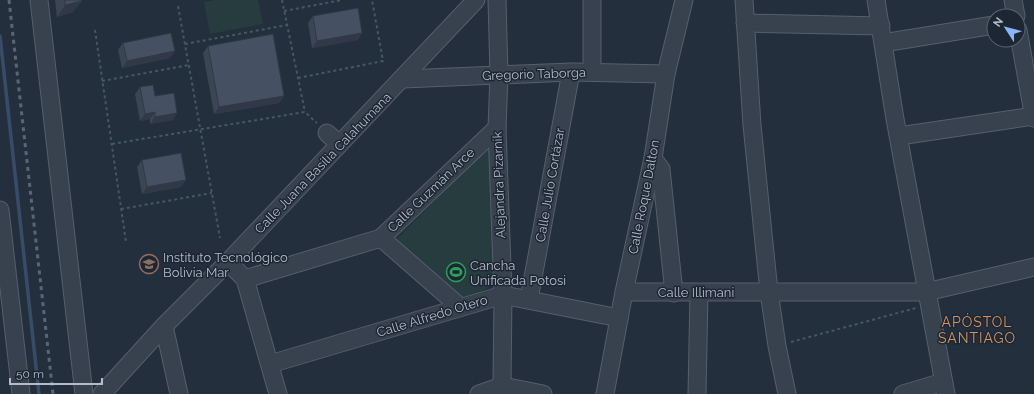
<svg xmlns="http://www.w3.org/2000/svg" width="1034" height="394" font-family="Raleway,sans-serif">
<rect width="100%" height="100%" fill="#242f3e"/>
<g fill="#263c3f">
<path d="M215,0H258L263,24L210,34L204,2Z"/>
<path d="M491,144L501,261L492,275L491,286L461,304L394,242Z"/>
</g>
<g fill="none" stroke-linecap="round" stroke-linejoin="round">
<path stroke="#394c67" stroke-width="3.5" d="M0,36L39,394"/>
<g stroke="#565f6c" stroke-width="19">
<g id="minor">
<path d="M39,0L84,394"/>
<path d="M497,0L499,75L497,128L503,295L502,386L505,394"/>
<path d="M592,0V72"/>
<path d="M744,0L752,125L769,292L777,346L787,394"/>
<path d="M876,0L895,119L946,394"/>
<path d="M1013,0L1016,16"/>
<path d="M745,23L881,26"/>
<path d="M1018,30L1034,118"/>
<path d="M883,43L994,25"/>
<path d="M403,79L571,72L666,74"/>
<path d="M327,133L339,144"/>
<path d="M899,136L1034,116"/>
<path d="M653,158L661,169L674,293"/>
<path d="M0,210L21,394"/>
<path d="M381,238L460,307"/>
<path d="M228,262L245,279L278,394"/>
<path d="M245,279L381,238L497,128"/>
<path d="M624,292H926L1034,267"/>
<path d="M529,299L571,72"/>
<path d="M164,326L179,394"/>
<path d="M270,364L503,295L619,318"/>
<path d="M102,394L164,326L228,262L476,0"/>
<path d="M479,394L502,386L543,394"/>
<path d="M605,394L624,292L653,158L666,74L684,0"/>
<path d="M697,394L699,293"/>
<path d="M903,394L943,382"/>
</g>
</g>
<g stroke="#44595c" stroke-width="2" stroke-dasharray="3 3" stroke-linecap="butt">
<path d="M282,0L305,112"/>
<path d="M178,6L220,238"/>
<path d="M284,11L342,0"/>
<path d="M95,30L126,242"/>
<path d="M185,44L287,25"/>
<path d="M298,78L383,61L372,0"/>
<path d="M102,81L189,65"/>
<path d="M112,144L305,112L317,123"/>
<path d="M121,209L212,193"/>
<path d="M791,342L916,308"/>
</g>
<use href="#minor" stroke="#38414e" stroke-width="17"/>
<path stroke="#5a6575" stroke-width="3" stroke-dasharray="4 4" stroke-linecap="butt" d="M9,0L53,394"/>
</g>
<g fill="#3b4654">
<path d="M55,0H81L73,12L57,17Z"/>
<path d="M313,16L358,40L312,48L308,23Z"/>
<path d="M123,43L170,58L122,68L118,50Z"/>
<path d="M208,46L284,96L279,103L214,114L203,53Z"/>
<path d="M140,87L155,96L173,120L150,124V119L140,121L135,94Z"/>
<path d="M142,160L181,187L142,194L137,167Z"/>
</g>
<g fill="#303945">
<path d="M82,1L73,12L57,17L65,5Z"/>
<path d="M362,33L358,40L312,48L317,41Z"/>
<path d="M175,51L170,58L122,68L127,61Z"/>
<path d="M284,96L279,103L214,114L219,107Z"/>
<path d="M155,112L150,119L140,121L145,114Z"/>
<path d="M177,113L173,120L150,124L155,117Z"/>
<path d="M186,180L181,187L142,194L147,187Z"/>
</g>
<g fill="#455162" stroke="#303945">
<path d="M65,0H81L82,1L65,5Z"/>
<path d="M358,8L362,33L317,41L313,16Z"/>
<path d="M171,33L175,51L127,61L123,43Z"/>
<path d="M273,34L284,96L219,107L208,46Z"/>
<path d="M153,85L155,96L174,93L177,113L155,117V112L145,114L140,87Z"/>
<path d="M181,153L186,180L147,187L142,160Z"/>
</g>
<defs>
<g id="university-ring" transform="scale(1)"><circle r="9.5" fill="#1d2633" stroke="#8d6e63" stroke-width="1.5"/><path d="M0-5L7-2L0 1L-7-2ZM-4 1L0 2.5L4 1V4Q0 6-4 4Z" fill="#8d6e63"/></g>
<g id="stadium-ring" transform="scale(1)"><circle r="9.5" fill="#1d2633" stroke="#2e9e5b" stroke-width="1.5"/><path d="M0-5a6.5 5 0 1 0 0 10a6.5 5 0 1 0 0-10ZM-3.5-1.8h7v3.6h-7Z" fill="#2e9e5b"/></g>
</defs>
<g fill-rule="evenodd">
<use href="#university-ring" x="149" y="264"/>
<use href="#stadium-ring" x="456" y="272"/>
</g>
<g text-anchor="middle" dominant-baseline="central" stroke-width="3" stroke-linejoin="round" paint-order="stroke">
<g font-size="13" fill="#b4bcc9" stroke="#1d2633">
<text transform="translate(534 74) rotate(-2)">Gregorio Taborga</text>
<text transform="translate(323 163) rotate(-46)">Calle Juana Basilia Calahumana</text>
<text transform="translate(499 185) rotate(-92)">Alejandra Pizarnik</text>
<text transform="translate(550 185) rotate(-80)">Calle Julio Cortázar</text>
<text transform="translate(431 190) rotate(-44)">Calle Guzmán Arce</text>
<text transform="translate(644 197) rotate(-79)">Calle Roque Dalton</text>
<text x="696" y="292">Calle Illimani</text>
<text transform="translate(432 316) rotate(-17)">Calle Alfredo Otero</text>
</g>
<g font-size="13" fill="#b4bcc9" stroke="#1d2633" text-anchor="start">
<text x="163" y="257">Instituto Tecnológico<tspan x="163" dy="15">Bolivia Mar</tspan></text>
<text x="470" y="265">Cancha<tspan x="470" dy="15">Unificada Potosi</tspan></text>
</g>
<g font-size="14" letter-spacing="1" fill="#d59563" stroke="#1d2633">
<text x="977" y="322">APÓSTOL<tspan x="977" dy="16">SANTIAGO</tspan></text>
</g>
</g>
<g transform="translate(1006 28) rotate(306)"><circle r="19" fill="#1d2633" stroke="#59626f"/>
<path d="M0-3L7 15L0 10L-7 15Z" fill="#8ab4f8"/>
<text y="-6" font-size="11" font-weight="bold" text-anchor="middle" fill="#b4bcc9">N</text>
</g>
<path d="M10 378v6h92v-6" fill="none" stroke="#b4bcc9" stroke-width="2"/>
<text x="16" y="378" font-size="12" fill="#b4bcc9" stroke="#1d2633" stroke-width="3" paint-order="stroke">50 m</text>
</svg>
